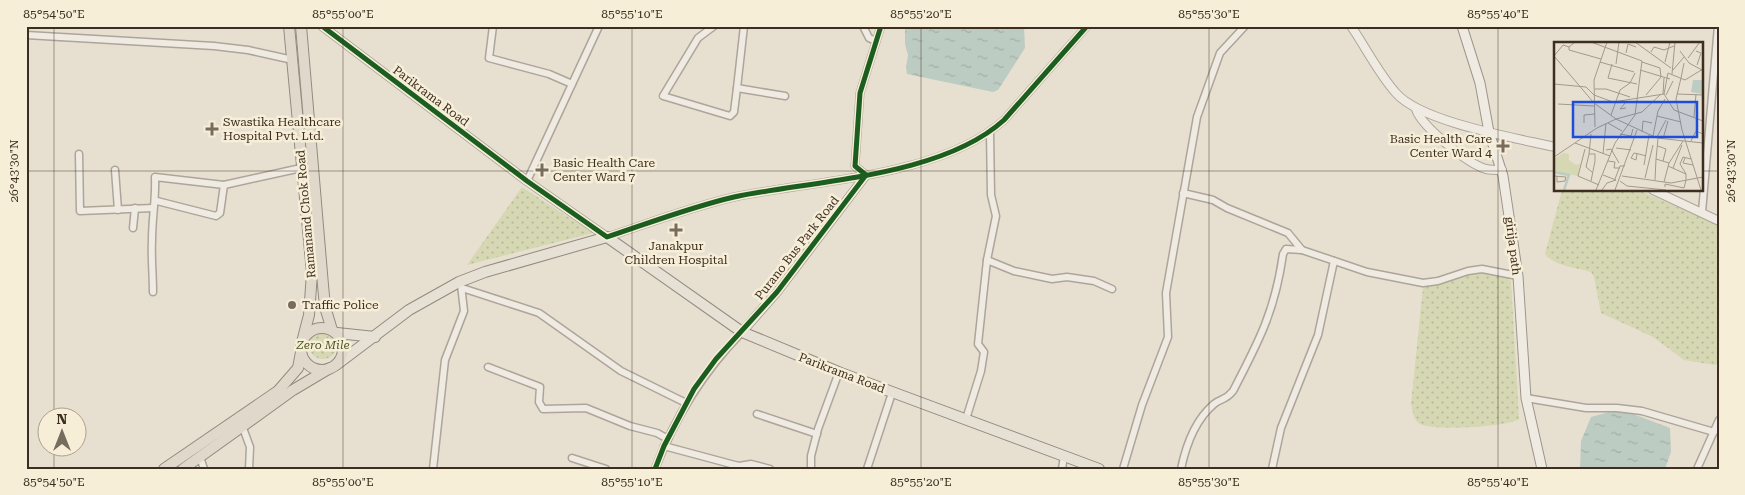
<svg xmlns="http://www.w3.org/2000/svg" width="1745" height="495" font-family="'Roboto Serif',serif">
<defs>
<pattern id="grass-dots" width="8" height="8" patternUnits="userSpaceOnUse" patternTransform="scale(1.25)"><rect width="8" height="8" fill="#d6d7b3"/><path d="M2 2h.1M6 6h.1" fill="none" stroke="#b9b99a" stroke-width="1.8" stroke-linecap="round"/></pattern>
<pattern id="water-ripples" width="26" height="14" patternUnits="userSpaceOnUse" patternTransform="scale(1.25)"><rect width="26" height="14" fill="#bcccc2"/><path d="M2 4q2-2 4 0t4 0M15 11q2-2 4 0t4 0" fill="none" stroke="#a2b0a6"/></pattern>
</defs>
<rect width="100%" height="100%" fill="#e7e0d1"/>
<g fill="url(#grass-dots)">
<path d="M522,187L593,233L467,265Z"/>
<path d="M1562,190H1638L1719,225V363L1715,365L1684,360L1653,337L1601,313L1594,277L1591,272C1575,267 1556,267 1545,254Z"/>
<path d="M1478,272L1507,277L1511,281L1519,419C1508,427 1433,431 1420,424C1413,420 1413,411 1411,404L1423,287Z"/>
<circle cx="323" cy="345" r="14"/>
</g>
<g fill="url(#water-ripples)">
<path d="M905,26H1024L1025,48L998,90L993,92L907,74L906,67L908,55L905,44Z"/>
<path d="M1620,409L1670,428L1671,452L1665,469H1580L1581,441L1591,417Z"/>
</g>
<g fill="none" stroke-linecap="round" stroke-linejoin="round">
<g stroke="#ada599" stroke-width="9">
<g id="minor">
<path d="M493,26L489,58L549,74L572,84"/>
<path d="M714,26L698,38L663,96L730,116L734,112L737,88"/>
<path d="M744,26L737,88L785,96"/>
<path d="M863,26L869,38L876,41"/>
<path d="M26,35L214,46L248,50L293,60"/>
<path d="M79,154L80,211L153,208"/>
<path d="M115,170L118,210"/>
<path d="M866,175L855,166L860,93L881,26"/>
<path d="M527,181L599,26"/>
<path d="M1183,193L1213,200L1227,208L1288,233L1302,250L1367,272L1423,283L1438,281L1468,271L1482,269L1518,276"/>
<path d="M157,201L216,216L220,213L224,185"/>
<path d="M1702,212L1718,26"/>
<path d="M133,228L135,208"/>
<path d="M607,237C649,223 691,207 734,197C815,180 941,177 1004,120L1087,26"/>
<path d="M987,260L996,216L991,195L990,132"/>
<path d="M462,288L539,313L621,371L686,403"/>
<path d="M153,292C153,274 151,257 152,240C152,218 156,199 155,177L224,185L301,168"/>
<path d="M488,367L540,387L539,402L543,409L586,408L630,426L657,433L668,439"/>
<path d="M1526,398L1586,408H1617L1642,411L1714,432"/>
<path d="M757,414L817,434"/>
<path d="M966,419L981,371L984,352L978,344L987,260L1014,271L1052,279L1067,277L1094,281L1112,289"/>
<path d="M243,428L250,447L249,469"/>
<path d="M664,446L731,464L739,466L751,464L770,469"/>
<path d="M200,457L204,469"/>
<path d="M572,458L606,469"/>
<path d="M433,469L445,360L464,311L461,285"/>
<path d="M655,469C675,417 703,372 742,332"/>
<path d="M811,469V456L818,429L839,372"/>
<path d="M867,469L892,393"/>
<path d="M1062,469L1064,456"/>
<path d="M1123,469L1142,405L1168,337L1166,293L1197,117L1220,53L1245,26"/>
<path d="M1181,469C1186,445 1195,420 1214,404C1221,398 1225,401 1233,391C1259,341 1275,311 1283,254L1286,249L1302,250"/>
<path d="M1272,469L1281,428L1318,335L1334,261"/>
<path d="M1697,469L1719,420"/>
</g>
</g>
<g stroke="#ada599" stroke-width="10">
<g id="tertiary">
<path d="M322,26L527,181L607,237"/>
<path d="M1351,26C1366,48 1379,74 1396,93C1421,122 1516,138 1555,147"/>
<path d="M1416,109C1421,126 1468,164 1486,169C1491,170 1497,170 1502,170"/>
<path d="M1653,190L1719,221"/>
<path d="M742,332L777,292L866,175"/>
</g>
</g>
<g stroke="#9c958a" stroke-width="11">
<path id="secondary" d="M1462,26L1480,83L1489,132L1503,176L1518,276L1526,398L1542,469"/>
</g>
<g stroke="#928b80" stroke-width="12">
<g id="primary">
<path d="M337,333L375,337"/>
<path d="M336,365L409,310L459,282L485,272L607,237L742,332L841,373L1099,469"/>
</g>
</g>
<g stroke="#928b80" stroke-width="12">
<g id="trunk">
<path d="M289,26L312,273L309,315L302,342"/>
<path d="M301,26L323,285L325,307L332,330"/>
<circle cx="322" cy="349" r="21"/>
<path d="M164,469L278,391L298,368L301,352"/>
<path d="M183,469L293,390L330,368"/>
</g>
</g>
<use href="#minor" stroke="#efebe3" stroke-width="6"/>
<use href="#tertiary" stroke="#efebe3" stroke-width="8"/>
<use href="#secondary" stroke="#efebe3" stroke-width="9"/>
<use href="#primary" stroke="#e6e1d4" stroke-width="10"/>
<use href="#trunk" stroke="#e0d9cb" stroke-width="10"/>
<g stroke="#f7eed8" stroke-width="8">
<g id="cycleway">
<path d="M322,26L527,181L607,237C649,223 691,207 734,197C815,180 941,177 1004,120L1087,26"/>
<path d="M655,469L664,446L694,389L716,359L777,292L866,175L855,166L860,93L881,26"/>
</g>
</g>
<use href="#cycleway" stroke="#1b5e20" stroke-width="5"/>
</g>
<path fill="none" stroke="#3d2e20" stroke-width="1" stroke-opacity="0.45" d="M54,26V418M343,26V469M632,26V469M921,26V469M1209,26V469M1498,26V469M26,171H1555M1701,171H1719M54,448V469"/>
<g fill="#786c5e" stroke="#f7eed8" stroke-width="2">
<path d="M209.5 121.5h5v5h5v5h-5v5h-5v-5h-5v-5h5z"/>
<path d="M1500.5 138.5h5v5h5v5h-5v5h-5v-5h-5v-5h5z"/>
<path d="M539.5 162.5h5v5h5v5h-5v5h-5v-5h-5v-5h5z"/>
<path d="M673.5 222.5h5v5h5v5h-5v5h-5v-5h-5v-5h5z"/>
<circle cx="292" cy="305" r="5"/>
</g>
<g text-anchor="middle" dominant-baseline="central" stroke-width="5" stroke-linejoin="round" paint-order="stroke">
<g font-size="12" fill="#3d2e20" stroke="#f7eed8">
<text transform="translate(431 96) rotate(37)">Parikrama Road</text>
<text transform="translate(306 214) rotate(-95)">Ramanand Chok Road</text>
<text transform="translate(1513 246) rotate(83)">girija path</text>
<text transform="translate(797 248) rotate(-52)">Purano Bus Park Road</text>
<text transform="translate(842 373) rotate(21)">Parikrama Road</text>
</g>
<g font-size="12" fill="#3d2e20" stroke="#f7eed8" text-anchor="start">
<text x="223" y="122">Swastika Healthcare<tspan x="223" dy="14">Hospital Pvt. Ltd.</tspan></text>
<text x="1492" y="139" text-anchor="end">Basic Health Care<tspan x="1492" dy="14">Center Ward 4</tspan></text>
<text x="553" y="163">Basic Health Care<tspan x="553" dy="14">Center Ward 7</tspan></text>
<text x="676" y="246" text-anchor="middle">Janakpur<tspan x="676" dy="14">Children Hospital</tspan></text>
<text x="302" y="305">Traffic Police</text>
</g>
<g font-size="12" font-style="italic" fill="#4d5a26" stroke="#f7eed8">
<text x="323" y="345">Zero Mile</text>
</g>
</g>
<g transform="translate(1554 42)">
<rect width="149" height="149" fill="#e7e0d1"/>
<path d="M9,111L15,112V118L22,123L26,121L24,134L0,129V117Z" fill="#d6d7b3"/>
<path d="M139,38H149L148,52L137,50Z" fill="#bcccc2"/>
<path fill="none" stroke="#bcccc2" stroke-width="2.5" d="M0,130L15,133L10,148"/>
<path fill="none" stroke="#a3998a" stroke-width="1" d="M37,0L88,19L81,73L61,101L42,148M81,0L117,26M15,5V8L47,17M126,9L135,21L148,28M142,9L147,11L143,23M97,10L100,5L110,8L120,4M72,11L74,2L82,5M0,14L40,61L62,77L88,70L107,52M0,14L9,3L15,5L21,0M134,16L146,0M46,20L80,30M88,20L106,26L107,35L92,53M111,20L116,0M58,22L54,36L83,42M62,22L65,0M86,28L116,37M119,28L130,15M118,32L121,0M127,36L130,21M127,36L122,57L128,88L147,148M131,38L149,27M0,42L32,45L40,53L59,60L110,52M41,47H52L76,55M109,52L110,36M110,52L120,68L149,79M110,52L114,31L131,38M123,52L149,53M112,53L119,39M4,62L40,64M72,66L66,67L72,60M57,73L66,48L76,41L81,31M103,74L127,80M140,75L142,52M30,81V73L41,72M54,81L68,89M41,85L40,38L53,0M43,86L62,77L103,96L149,101M88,90L89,79L98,81M37,92L35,112H41V119L37,139M66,92L77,94L79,87M99,94L104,69L111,57M103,95L112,78M109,97L114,79M137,99L142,89L149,92M21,101L56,114M104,104L112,107L109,119M62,106L77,108M31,107L24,134L45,143M52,108L57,107L65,121M35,112L32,125L38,130M49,112L52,81M83,112L82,118L77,116L80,111L85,112L92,114M0,115L43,86M131,116L129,121L139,123M102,117L104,97M54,119L61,120L60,126H66M90,123L95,93M119,126L128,103M132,132L126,122L129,115L137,117M0,134L12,135L11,139L3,140V134M68,134L117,141L149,135M91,136L99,103M61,137L66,124H71M101,138L102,117L115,121M66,139L73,144L112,148M110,140L115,121L129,99M111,145V142L130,146L132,138V132L114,124M48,148L53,141L62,138L49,133M61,148L83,88"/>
<path fill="#1d4ed8" fill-opacity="0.15" stroke="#1d4ed8" stroke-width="2.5" d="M19,60H143V95H19Z"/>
<rect width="149" height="149" fill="none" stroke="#3d2e20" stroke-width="2.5"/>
</g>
<rect width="1745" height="495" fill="none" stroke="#f7eed8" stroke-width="55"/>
<g transform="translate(62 432)"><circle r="24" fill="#f7eed8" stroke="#ada18e"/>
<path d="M0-4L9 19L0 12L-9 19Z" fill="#786c5e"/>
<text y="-8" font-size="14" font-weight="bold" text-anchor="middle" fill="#3d2e20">N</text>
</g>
<rect x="28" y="28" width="1690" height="440" fill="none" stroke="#3d2e20" stroke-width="2"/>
<g font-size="12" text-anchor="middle" fill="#3d2e20">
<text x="54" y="18">85°54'50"E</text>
<text x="343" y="18">85°55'00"E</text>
<text x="632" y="18">85°55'10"E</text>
<text x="921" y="18">85°55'20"E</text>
<text x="1209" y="18">85°55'30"E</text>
<text x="1498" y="18">85°55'40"E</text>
<text transform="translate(14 171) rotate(-90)" y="4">26°43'30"N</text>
<text transform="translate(1731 171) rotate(-90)" y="4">26°43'30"N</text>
<text x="54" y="486">85°54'50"E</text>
<text x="343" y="486">85°55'00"E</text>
<text x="632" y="486">85°55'10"E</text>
<text x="921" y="486">85°55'20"E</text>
<text x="1209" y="486">85°55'30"E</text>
<text x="1498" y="486">85°55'40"E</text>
</g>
</svg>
